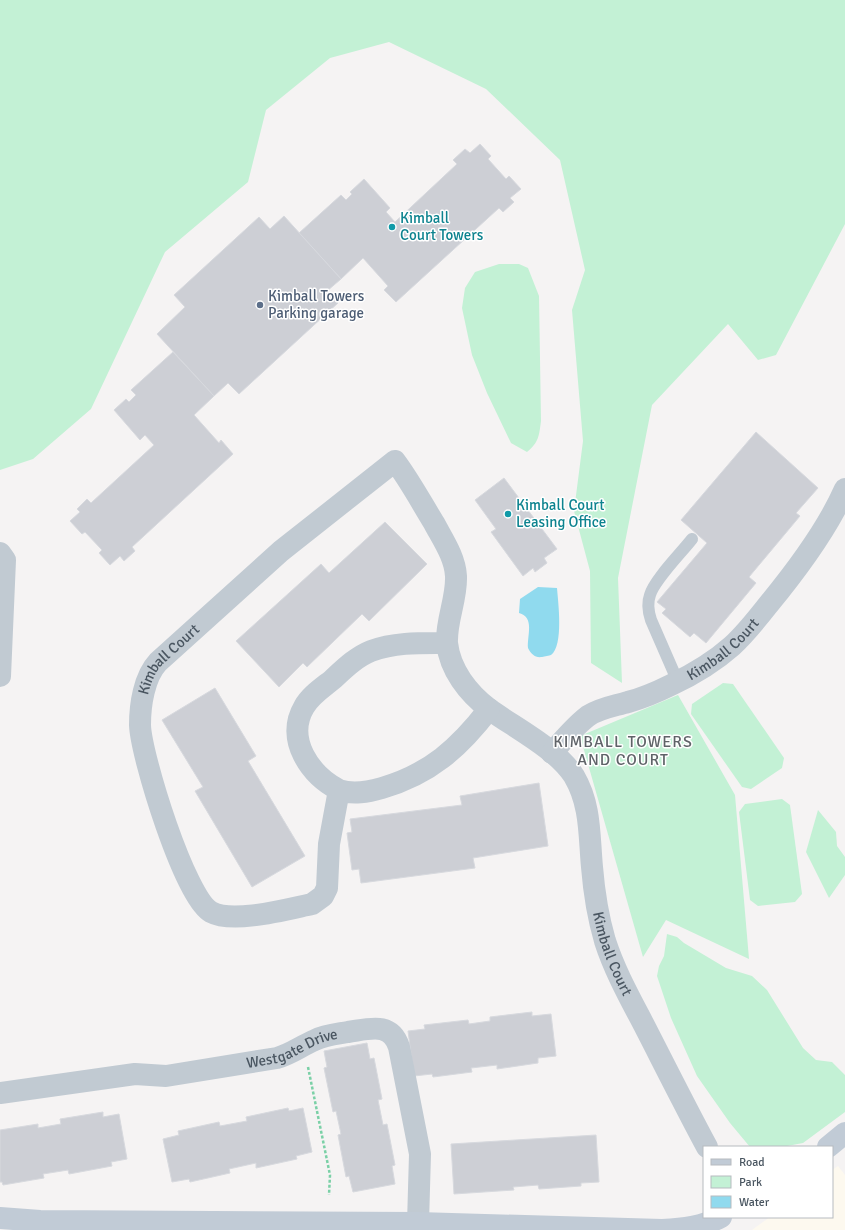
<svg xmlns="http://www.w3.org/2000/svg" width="845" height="1230" font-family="Signika,sans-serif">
<rect width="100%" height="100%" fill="#f5f3f3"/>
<path fill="#fdf9ef" d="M838,1166L845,1175V1230H752L770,1217H832V1170Z"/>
<g fill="#c3f1d5">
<path d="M0,0H845V224L776,355L758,360L728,324L652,405L618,578L622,683L591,663L590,571L574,511L583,441L572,310L585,270L560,160L486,89L389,42L330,58L266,110L248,182L165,252L91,409L33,459L0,470Z"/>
<path d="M499,264H519L528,268L539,296L541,421C539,436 539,442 527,452L511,443L487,393L472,355L462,308L465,288L475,272Z"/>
<path d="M723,683L733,684L784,758L782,768L751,789L742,787L691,714L692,704Z"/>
<path d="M678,695L735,795L749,959L666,920L643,957L580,736Z"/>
<path d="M782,799L790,805L802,894L795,902L758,906L750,900L739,812L745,804Z"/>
<path d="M818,810L836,832L837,846L845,857V875L829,898L806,852Z"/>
<path d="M667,934L677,937L684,943L726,968L752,976L767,990L803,1048L816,1060L832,1062L845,1075V1112L803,1143L782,1147H750L730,1123L697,1076L671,1018L657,976L659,966L664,956Z"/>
</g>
<path fill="#90daee" d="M538,587L557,588C558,601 564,646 551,655C549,656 545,656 542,657C535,658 531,654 528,648C527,636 535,617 519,613L520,599Z"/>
<g fill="#cdcfd5" stroke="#d7d9de">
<path d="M480,144L491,156L488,159L506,179L509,176L521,189L510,198L514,202L503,212L499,208L396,302L384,290L388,286L363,258L341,279L299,233L341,195L346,200L352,194L350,192L364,179L390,208L386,212L395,222L457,164L453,160L465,149L470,153Z"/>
<path d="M284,216L341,279L327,291L338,303L239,394L228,383L214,396L157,334L185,307L174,295L259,217L270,229Z"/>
<path d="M173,352L214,396L194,415L219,443L221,440L233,454L132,547L135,551L124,561L120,556L110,565L99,553L102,550L85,532L82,534L70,521L80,512L77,509L87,499L91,503L154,445L145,435L140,440L114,410L126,399L129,402L136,395L131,390Z"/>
<path d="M756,432L818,488L796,513L800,516L749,577L756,583L706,643L694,633L690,637L662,613L666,609L657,602L707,543L681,520Z"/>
<path d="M504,478L557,549L544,558L547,563L535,572L533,568L523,576L491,532L496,529L475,500Z"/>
<path d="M385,522L427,564L369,621L362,614L307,667L303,663L279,687L236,641L321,564L329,573Z"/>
<path d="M215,688L256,756L248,761L305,856L252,887L195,791L203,787L162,720Z"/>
<path d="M539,783L548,846L473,858L475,868L361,883L359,869L352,870L347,833L352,832L350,819L462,805L460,796Z"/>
<path d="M532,1012V1016L551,1014L556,1056L538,1058V1063L497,1069V1065L471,1068L472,1072L433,1077L432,1074L414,1076L408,1031L425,1029L424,1025L468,1020L469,1024L490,1021V1017Z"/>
<path d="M367,1043L370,1059L374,1058L382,1099L378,1100L383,1125L387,1124L395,1165L392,1166L395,1184L353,1192L349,1176L346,1177L338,1135L341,1134L336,1111L333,1112L324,1068L327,1067L324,1051Z"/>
<path d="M288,1108L289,1111L303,1108L312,1152L296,1156L297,1159L256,1168V1163L229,1169L230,1173L190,1182L189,1179L172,1182L163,1139L179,1135L178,1131L219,1122L220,1126L247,1121L246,1117Z"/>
<path d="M103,1112V1117L119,1114L127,1159L111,1162L112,1166L69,1174L68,1170L43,1174L44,1178L3,1185L2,1182H0V1130L38,1124V1128L61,1124L60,1119Z"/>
<path d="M596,1135L599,1182L581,1183V1186L539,1189L538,1185L513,1187L514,1190L454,1194L451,1144Z"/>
</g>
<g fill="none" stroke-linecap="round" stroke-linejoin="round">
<path stroke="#7ad0a6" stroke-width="2.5" stroke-dasharray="3 2" stroke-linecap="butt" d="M308,1067L330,1175L329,1195"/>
<path stroke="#c1cad2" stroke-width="12" d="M678,682L651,620C648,611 647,603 650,595C654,580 682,552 692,539"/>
<g stroke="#c1cad2" stroke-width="22">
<path d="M0,553L5,560L0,676"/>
<path id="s1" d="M489,709C515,728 557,749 574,776C591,805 589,835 592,867C594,892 598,917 605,941C615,972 631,1000 646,1029C666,1068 686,1108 707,1147"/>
<path id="s2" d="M552,753C563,740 575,726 588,716C600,708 615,706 628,702C643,698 657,692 671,685C692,675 714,662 732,646C745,634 757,619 768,605C796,571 827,530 845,489"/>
<path id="s3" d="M339,790C353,795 368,792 382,788C430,774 459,748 489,709C468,693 450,670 447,643C422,643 395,642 371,651C356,657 344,669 332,680C322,688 310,696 304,707C285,739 310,775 339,790L329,844L327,888L323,896L312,904C288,909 233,924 211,912C185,898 141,756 140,725C140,705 144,677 158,662L281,551L395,461C410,481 421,502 434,523C443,540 455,557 456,576C457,599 446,620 447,643"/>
<path id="s4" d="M0,1093L135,1074L166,1076L277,1058C291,1054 301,1046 315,1040C325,1035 337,1034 348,1032C369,1029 391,1021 399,1047L420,1154L418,1223"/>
</g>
<g stroke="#c1cbd6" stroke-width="22">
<path d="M828,1147L845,1133"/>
<path d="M0,1218L40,1221L418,1223L662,1230C683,1229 702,1227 721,1217"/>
</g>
</g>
<g fill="#0f9aa8" stroke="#fff" stroke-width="1.5">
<circle cx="392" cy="227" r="4"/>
<circle cx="508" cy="514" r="4"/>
</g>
<circle fill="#5c6f8a" stroke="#fff" stroke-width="1.5" cx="260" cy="305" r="4"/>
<g text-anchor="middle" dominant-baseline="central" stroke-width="3" stroke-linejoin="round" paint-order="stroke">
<g font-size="15" fill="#0d838f" stroke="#fff" text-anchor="start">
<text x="400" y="218">Kimball<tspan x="400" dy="17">Court Towers</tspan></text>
<text x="516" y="505">Kimball Court<tspan x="516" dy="17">Leasing Office</tspan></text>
</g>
<g font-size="15" fill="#4e5e75" stroke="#fff" text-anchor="start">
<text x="268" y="296">Kimball Towers<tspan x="268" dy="17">Parking garage</tspan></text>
</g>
<g font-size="15" fill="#4a5661" stroke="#fff">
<text stroke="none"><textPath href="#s2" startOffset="204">Kimball Court</textPath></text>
<text stroke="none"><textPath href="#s3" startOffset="1027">Kimball Court</textPath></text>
<text stroke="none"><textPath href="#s1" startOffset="292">Kimball Court</textPath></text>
<text stroke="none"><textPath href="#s4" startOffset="297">Westgate Drive</textPath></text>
</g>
<g font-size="16" letter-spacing="1" fill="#5f6368" stroke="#fff">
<text x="623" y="742">KIMBALL TOWERS<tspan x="623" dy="18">AND COURT</tspan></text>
</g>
</g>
<rect x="703" y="1146" width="130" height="72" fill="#ffffff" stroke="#b7bbc0"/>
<rect x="711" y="1159" width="20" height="6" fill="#c1cbd6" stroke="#b7bbc0"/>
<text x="739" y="1166" font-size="12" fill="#4a5661">Road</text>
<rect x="711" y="1176" width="20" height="12" fill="#c3f1d5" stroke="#b7bbc0"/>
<text x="739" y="1186" font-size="12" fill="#4a5661">Park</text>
<rect x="711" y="1196" width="20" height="12" fill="#90daee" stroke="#b7bbc0"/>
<text x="739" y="1206" font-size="12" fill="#4a5661">Water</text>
</svg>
